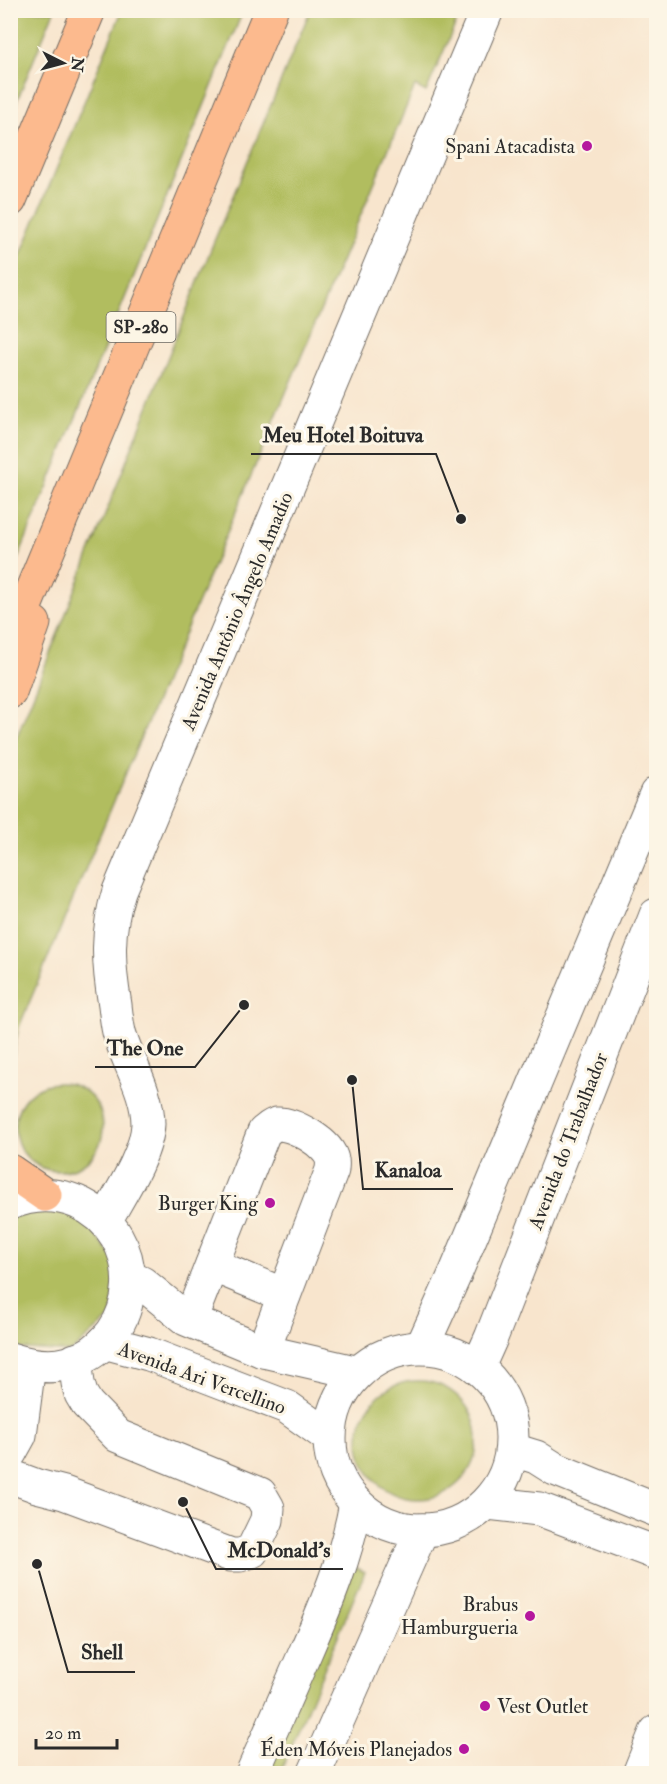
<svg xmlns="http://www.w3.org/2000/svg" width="667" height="1784" font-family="'IM FELL Double Pica',serif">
<rect width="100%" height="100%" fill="#fcf5e5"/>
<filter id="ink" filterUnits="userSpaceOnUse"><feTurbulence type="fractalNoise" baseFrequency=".0167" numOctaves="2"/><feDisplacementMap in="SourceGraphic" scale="12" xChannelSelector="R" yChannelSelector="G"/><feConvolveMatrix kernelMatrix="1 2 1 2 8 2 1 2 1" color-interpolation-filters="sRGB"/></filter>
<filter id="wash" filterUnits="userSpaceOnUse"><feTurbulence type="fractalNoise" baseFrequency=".008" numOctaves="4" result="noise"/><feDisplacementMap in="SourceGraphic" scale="24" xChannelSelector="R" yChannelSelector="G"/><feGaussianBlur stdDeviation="1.35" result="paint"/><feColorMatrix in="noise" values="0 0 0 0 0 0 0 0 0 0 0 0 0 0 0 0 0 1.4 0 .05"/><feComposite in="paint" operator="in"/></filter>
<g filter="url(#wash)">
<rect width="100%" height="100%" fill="#f8e5cd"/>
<g fill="#b1bd5f" stroke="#6e7445" stroke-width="1.5">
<path d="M11,10L54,11L11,115L10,11Z"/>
<path d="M122,11H243L11,575V278Z"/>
<path d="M310,11H461L426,92L415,86L19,1027L11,1065V751L213,244Z"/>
<circle cx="59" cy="1127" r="44"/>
<path d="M46,1208L82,1218L116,1261L112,1316L71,1352L11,1348V1217Z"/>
<circle cx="418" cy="1440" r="59"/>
<path d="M352,1566L365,1572L280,1773L266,1774Z"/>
</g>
</g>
<g filter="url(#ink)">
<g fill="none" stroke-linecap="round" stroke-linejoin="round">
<g stroke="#736c64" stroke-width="35">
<g id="minor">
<path d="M10,1203C32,1194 55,1193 77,1202C149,1233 145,1340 69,1363C49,1369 29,1365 10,1359"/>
<path d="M105,1221C120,1194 147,1154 148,1124C148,1092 128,1063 119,1032C117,1024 116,1014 115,1005C108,964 106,932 119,891L487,10"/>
<path d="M212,1265L284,1295"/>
<path d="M129,1278L142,1283L186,1319L263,1351L355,1372"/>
<path d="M190,1320L264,1132C268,1129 272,1125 277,1124C293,1123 329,1143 332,1160C333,1163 332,1167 332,1170L263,1351"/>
<path d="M104,1342L149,1354L287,1407L329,1437"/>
<path d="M422,1347L456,1272L656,794"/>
<circle cx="421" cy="1439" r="91"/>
<path d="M478,1367L491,1338L656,915"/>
<path d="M513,1450L536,1457L555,1469L656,1510"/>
<path d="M10,1453L20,1435L29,1365"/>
<path d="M10,1476L37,1486L64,1493L231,1555H240L252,1551L267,1520L268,1508L260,1494L118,1436L87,1404L81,1394L78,1383L75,1360"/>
<path d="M488,1503L539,1509L656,1553"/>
<path d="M252,1774C270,1733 288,1692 306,1651C327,1603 347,1555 356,1503"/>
<path d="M314,1774L422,1530"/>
<path d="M639,1774L656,1732"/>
</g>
</g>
<g stroke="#736c64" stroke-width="35">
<g id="highway">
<path d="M10,200L89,10"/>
<path d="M10,643L271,10"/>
<path d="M10,692L34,623"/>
<path d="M10,1171L45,1195"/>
</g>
</g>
<use href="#minor" stroke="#fff" stroke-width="33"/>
<use href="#highway" stroke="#fcba8e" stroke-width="33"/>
</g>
</g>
<g fill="#b5179e" stroke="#fcf5e5" stroke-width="2">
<circle cx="587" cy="146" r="6"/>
<circle cx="270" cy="1203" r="6"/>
<circle cx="530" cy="1616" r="6"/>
<circle cx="485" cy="1706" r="6"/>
<circle cx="464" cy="1749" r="6"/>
</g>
<g text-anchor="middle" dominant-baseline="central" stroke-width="6" stroke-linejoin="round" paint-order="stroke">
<rect fill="#fcf5e5" stroke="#6a6863" stroke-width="1.5" x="106.5" y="312" width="69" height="30" rx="4.5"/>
<g font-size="18" font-weight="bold" fill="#2b2b2b">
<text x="141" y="327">SP-280</text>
</g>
<g font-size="20" fill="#2b2b2b" stroke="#fcf5e5" text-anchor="end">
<text x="575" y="146">Spani Atacadista</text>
<text x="258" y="1203">Burger King</text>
<text x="518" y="1604">Brabus<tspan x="518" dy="23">Hamburgueria</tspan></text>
<text x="497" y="1706" text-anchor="start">Vest Outlet</text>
<text x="452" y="1749">Éden Móveis Planejados</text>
</g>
<g font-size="20" fill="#2b2b2b" stroke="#fcf5e5">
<text transform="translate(237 611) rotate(-67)">Avenida Antônio Ângelo Amadio</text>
<text transform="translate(568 1141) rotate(-69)">Avenida do Trabalhador</text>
<text transform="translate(202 1378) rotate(20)">Avenida Ari Vercellino</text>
</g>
</g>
<path fill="none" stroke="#2b2b2b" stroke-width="2" d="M461 519L436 454H251M244 1005L195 1067H95M352 1080L363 1189H453M183 1502L216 1569H343M37 1564L68 1672H135"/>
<g fill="#2b2b2b" stroke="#fcf5e5" stroke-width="2">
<circle cx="461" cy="519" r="6"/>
<circle cx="244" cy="1005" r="6"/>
<circle cx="352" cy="1080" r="6"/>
<circle cx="183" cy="1502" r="6"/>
<circle cx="37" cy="1564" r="6"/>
</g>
<g font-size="21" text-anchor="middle" font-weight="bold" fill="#2b2b2b" stroke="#fcf5e5" stroke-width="6" stroke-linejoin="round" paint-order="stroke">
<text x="343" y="442">Meu Hotel Boituva</text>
<text x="145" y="1055">The One</text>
<text x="408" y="1177">Kanaloa</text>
<text x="279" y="1557">McDonald's</text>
<text x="102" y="1659">Shell</text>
</g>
<rect width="667" height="1784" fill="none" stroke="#fcf5e5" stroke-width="36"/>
<g transform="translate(63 63) rotate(96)" stroke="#fcf5e5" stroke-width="4.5" paint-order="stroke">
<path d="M0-4.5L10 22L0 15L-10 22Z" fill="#2b2b2b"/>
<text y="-9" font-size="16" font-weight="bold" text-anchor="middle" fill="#2b2b2b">N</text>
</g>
<path d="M36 1739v9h81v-9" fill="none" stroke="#2b2b2b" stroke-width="3"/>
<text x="45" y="1739" font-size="18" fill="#2b2b2b" stroke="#fcf5e5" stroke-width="4.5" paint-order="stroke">20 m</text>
</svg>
